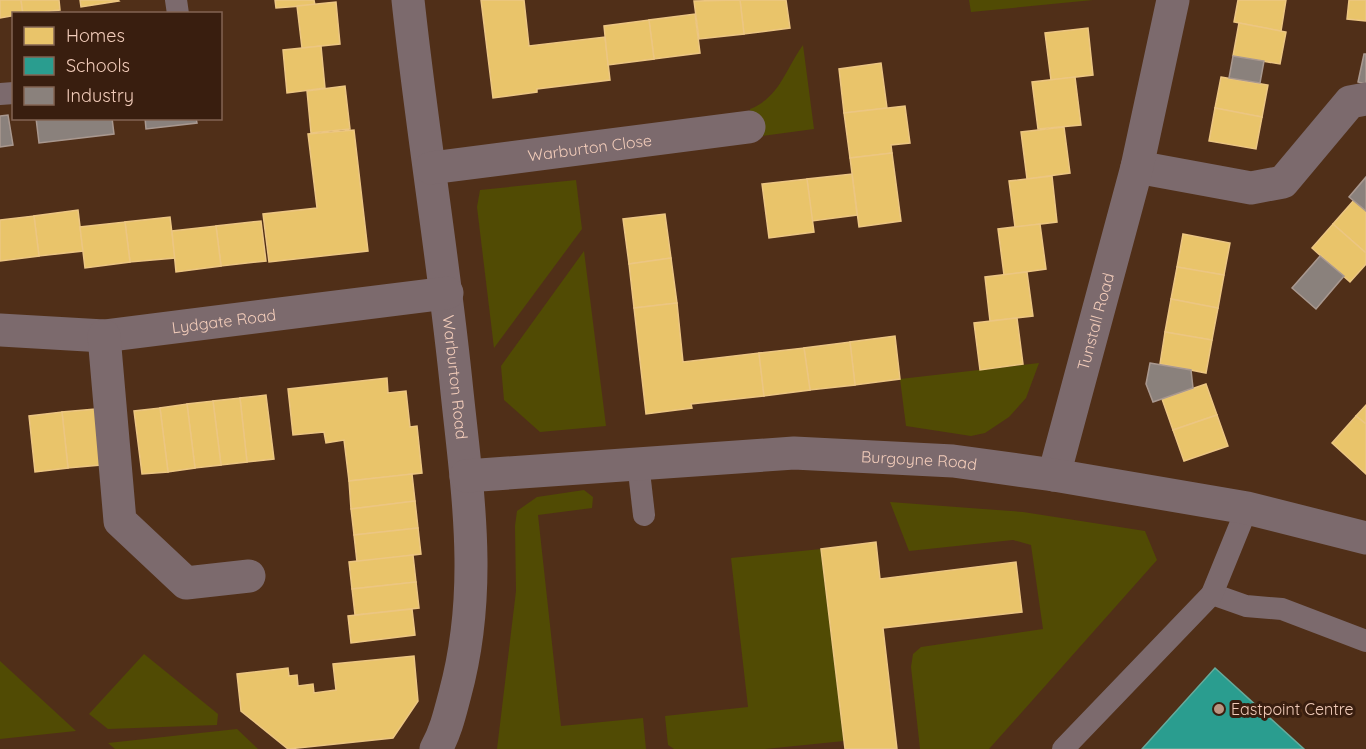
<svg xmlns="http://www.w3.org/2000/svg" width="1366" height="749" font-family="Quicksand,sans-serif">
<rect width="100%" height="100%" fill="#502f18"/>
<g fill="#514b04">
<path d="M969,0H1093L971,12Z"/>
<path d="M803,45L814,129L754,137L750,109C780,97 785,70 803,45Z"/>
<path d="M576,180L582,229L494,348L477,207L480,190Z"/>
<path d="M584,251L606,426L540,432L504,400L501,366Z"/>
<path d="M1039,363L1026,398L1009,417L985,433L971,436L906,426L900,379Z"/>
<path d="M584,490L593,497L592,508L538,515L561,726L643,718L646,749H497L516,591L515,526L517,511L537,497Z"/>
<path d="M890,502L1023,512L1145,531L1157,560L989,749H920L911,667L913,654L921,647L1043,629L1031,545L1013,540L909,551Z"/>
<path d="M821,549L844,741L765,749H674L668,745L665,716L748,707L731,558Z"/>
<path d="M144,654L218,714L217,725L108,729L89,714Z"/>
<path d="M0,661L76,731L0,739Z"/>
<path d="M237,729L258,749H115L108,743Z"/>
</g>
<g fill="#e9c46a" stroke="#ecc682" stroke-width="1.5">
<path d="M0,0H21L23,14L0,18Z"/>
<path d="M21,0H59L60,10L23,14Z"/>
<path d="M80,0H118L119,1L81,7Z"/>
<path d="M275,0H314L315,5L276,8Z"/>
<path d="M481,0H524L529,46L605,37L610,80L537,89V92L493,98Z"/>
<path d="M740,0H786L790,28L744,34Z"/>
<path d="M740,0L744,34L699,39L694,1Z"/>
<path d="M1238,0H1286L1281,31L1234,22Z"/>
<path d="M1349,0H1366V21L1347,19Z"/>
<path d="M336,2L340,44L302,48L297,6Z"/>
<path d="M695,14L700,53L654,59L649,20Z"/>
<path d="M649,20L654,59L608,65L604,26Z"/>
<path d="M1239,23L1286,32L1280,64L1233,56Z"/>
<path d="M1088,28L1093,75L1051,80L1045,33Z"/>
<path d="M321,46L325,88L287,93L283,50Z"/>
<path d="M881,63L887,108L844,113L839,69Z"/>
<path d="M1075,77L1081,125L1038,129L1032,82Z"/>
<path d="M1221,77L1268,85L1262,117L1215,108Z"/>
<path d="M345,86L350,129L311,133L307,91Z"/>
<path d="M905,106L910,143L891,145L892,153L850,158L844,113Z"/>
<path d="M1215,108L1262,117L1256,149L1209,141Z"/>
<path d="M1064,127L1070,173L1027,179L1021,132Z"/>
<path d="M354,130L368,251L269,262L263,214L317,208L308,134Z"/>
<path d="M892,153L901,221L859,227L850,158Z"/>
<path d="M852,174L857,215L812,221L807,179Z"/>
<path d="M1052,176L1057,222L1015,227L1009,181Z"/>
<path d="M807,179L814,232L769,238L762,184Z"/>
<path d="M1354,200L1366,211V253L1333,224Z"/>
<path d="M78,210L83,251L39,256L34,216Z"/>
<path d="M665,214L671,258L629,264L623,219Z"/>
<path d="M34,216L39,256L0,261V220Z"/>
<path d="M170,217L175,258L130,262L125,222Z"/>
<path d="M261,221L266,261L221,266L216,226Z"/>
<path d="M125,222L130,262L85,268L80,227Z"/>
<path d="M1040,224L1046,269L1004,275L998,229Z"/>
<path d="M1333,224L1366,253V264L1350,282L1312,248Z"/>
<path d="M216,226L221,266L176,272L172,231Z"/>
<path d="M1183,234L1230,243L1224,275L1177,267Z"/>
<path d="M671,258L677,303L634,308L629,264Z"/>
<path d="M1177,267L1224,275L1218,308L1171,299Z"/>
<path d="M1027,272L1033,316L990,321L985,277Z"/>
<path d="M1171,299L1218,308L1212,340L1165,332Z"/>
<path d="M677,303L683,362L759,353L764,396L691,404L692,408L646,414L634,308Z"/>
<path d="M1017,318L1023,364L980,370L974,323Z"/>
<path d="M1165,332L1212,340L1206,373L1160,364Z"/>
<path d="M895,336L900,379L855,385L850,342Z"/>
<path d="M850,342L855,385L810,390L804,348Z"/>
<path d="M804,348L810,390L764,396L759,353Z"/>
<path d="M387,378L388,393L406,391L410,427L417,426L422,473L349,481L344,440L326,443L324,432L293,435L288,389Z"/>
<path d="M1206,384L1217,415L1173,430L1162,399Z"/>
<path d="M266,395L274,459L247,462L240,398Z"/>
<path d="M240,398L247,462L221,465L213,401Z"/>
<path d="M213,401L221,465L195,468L187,404Z"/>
<path d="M187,404L195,468L168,472L160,408Z"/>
<path d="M1366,405V424L1356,416Z"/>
<path d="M160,408L168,472L142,474L134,411Z"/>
<path d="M95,409L101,465L68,468L62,412Z"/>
<path d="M62,412L68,468L35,472L29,416Z"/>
<path d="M1217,415L1228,446L1184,461L1173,430Z"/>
<path d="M1356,416L1366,424V474L1332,443Z"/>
<path d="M412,474L415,501L351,509L349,481Z"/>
<path d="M415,501L418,528L354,535L351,509Z"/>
<path d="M418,528L421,554L357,562L354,535Z"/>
<path d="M876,542L880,579L1016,562L1022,612L883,628L897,749H845L821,549Z"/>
<path d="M413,555L416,582L352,589L349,562Z"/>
<path d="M416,582L419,608L355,615L352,589Z"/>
<path d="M412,609L415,635L351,643L348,616Z"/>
<path d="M414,656L418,701L393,738L288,749L241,711L237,674L288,668L289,676L297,675L298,686L313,684L314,693L336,690L333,664Z"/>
</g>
<path fill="#2a9d8f" stroke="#66ab9c" stroke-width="1.5" d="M1215,668L1304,749H1142Z"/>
<g fill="#8a817c" stroke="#a9988f" stroke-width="1.5">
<path d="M1364,54H1366V84L1358,82Z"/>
<path d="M1233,56L1264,61L1260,83L1229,78Z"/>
<path d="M8,115L13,145L0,147V116Z"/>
<path d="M36,118H112L114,134L39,143Z"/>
<path d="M145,118H196L197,123L146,129Z"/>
<path d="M1366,177V211L1349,197Z"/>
<path d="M1320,256L1344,276L1316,309L1292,288Z"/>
<path d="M1150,363L1191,370L1193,388L1153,402L1146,384Z"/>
</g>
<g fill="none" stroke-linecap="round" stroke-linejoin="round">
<g stroke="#7c6a6d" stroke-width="22">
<path d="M176,0L178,14"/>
<path d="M0,94L14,93"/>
<path d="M638,463L644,515"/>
<path d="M1212,594L1246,606L1282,609L1366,641"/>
<path d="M1063,749L1212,594L1247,508"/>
</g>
<g stroke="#7c6a6d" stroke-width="33">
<path id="s1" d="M408,0C422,131 444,261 457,392C468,496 483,591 455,694C450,713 446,731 436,749"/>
<path d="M1137,167L1251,188L1283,182L1350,102L1366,99"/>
<path id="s2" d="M431,168L749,127"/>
<path id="s3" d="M0,330L104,336L447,293"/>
<path d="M104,336L120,521L186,583L249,576"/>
<path id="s4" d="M1054,475L1137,167L1173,0"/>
<path id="s5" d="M466,476L794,453L953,461L1054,475L1247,508L1366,538"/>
</g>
</g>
<circle fill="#b99581" stroke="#391e0f" stroke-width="2" cx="1219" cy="709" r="6"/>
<g text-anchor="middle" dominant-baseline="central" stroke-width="6" stroke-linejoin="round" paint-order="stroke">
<g font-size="16" fill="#f2ccba" stroke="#391e0f">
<text stroke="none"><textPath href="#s2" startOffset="160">Warburton Close</textPath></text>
<text stroke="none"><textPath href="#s3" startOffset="225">Lydgate Road</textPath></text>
<text stroke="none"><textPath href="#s4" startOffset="159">Tunstall Road</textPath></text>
<text stroke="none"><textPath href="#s1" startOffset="380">Warburton Road</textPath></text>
<text stroke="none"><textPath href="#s5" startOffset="454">Burgoyne Road</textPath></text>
</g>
<g font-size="16" fill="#f2ccba" stroke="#391e0f" text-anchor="start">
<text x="1231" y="709">Eastpoint Centre</text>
</g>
</g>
<rect x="12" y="12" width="210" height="108" fill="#391e0f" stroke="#836453" stroke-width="1.5"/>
<rect x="24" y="27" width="30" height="18" fill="#e9c46a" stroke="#836453" stroke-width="1.5"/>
<text x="66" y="42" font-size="18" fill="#f2ccba">Homes</text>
<rect x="24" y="57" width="30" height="18" fill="#2a9d8f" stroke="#836453" stroke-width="1.5"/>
<text x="66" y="72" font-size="18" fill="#f2ccba">Schools</text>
<rect x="24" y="87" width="30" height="18" fill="#8a817c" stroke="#836453" stroke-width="1.5"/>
<text x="66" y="102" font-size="18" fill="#f2ccba">Industry</text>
</svg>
